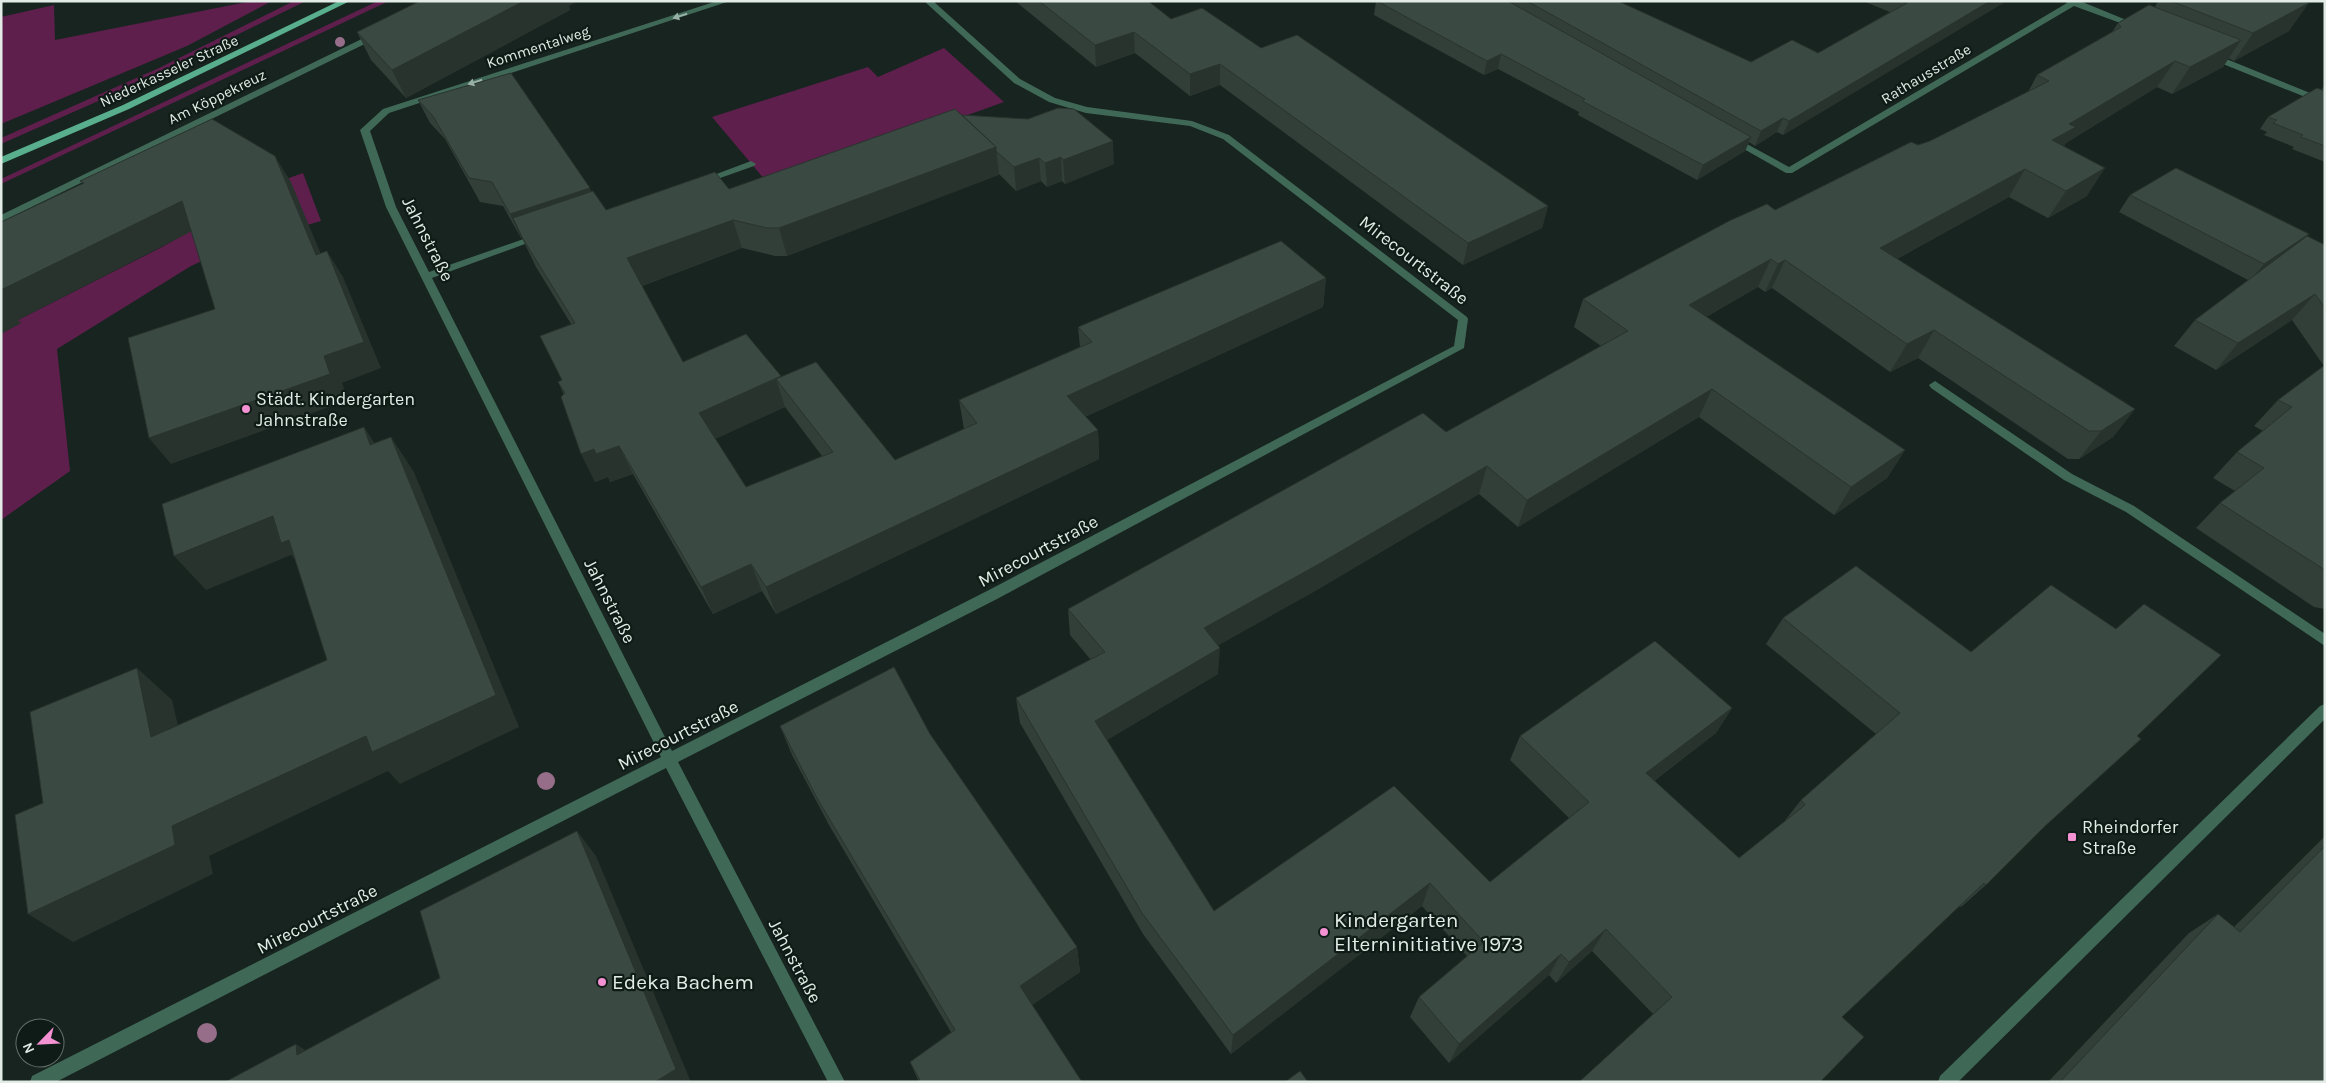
<svg xmlns="http://www.w3.org/2000/svg" width="2326" height="1083" font-family="Karla,sans-serif">
<rect width="100%" height="100%" fill="#17241f"/>
<g fill="#5e1f4c">
<path d="M252,1H272L187,46L1,124V17L54,5L55,40Z"/>
<path d="M294,1H306L139,83L1,144V138L159,68Z"/>
<path d="M378,1H389L1,184V179Z"/>
<path d="M944,48L1004,102L770,186L712,117L868,67L878,77Z"/>
<path d="M303,173L321,221L237,245L191,266L57,349L70,471L1,520V333L21,323L16,321L160,248L286,179Z"/>
</g>
<g fill="none" stroke-linecap="round" stroke-linejoin="round">
<g fill="#406857" fill-rule="evenodd">
<path d="M717,1H730L389,113L370,131L396,207L429,272L535,235H543L544,237L432,278L672,751L987,591L1454,346L1458,320L1223,139L1190,126L1086,113L1049,102L1014,83L924,1H933L1020,79L1055,98L1087,107L1192,121L1229,135L1467,317L1468,319L1464,348L997,599L678,762L845,1082H828L666,768L56,1082H30L32,1076L661,757L386,207L360,130L383,109Z"/>
<path d="M2065,1H2080L2141,26L2134,28L2074,6L1792,173H1786L1728,140L1733,137L1736,138L1789,167L2067,3Z"/>
<path d="M376,32L380,35L379,37L1,222V215Z"/>
<path d="M2208,54H2214L2325,99V105L2208,58Z"/>
<path d="M751,161L756,164L754,166L706,183L703,184L698,181Z"/>
<path d="M1935,381L2072,474L2134,506L2325,634V646L2126,512L2064,480L1931,388L1929,385Z"/>
<path d="M2325,704V719L1958,1082H1938L1940,1076L2320,706Z"/>
</g>
<path fill="#58ae8d" fill-rule="evenodd" d="M339,1H350L129,109L1,164V157L123,105Z"/>
</g>
<g fill="#966e89">
<circle cx="340" cy="42" r="5"/>
<circle cx="546" cy="781" r="9"/>
<circle cx="207" cy="1033" r="10"/>
</g>
<g fill="#323f39" fill-rule="evenodd">
<path d="M1015,1H1148L1171,19L1261,48L1548,206L1542,228L1463,265L1220,85L1190,96L1135,53L1096,67Z"/>
<path d="M1376,1H1618L1751,62L1818,53L1890,12L1863,1H2004L2003,3L1783,135L1777,132L1755,146L1749,142L1745,151L1697,180L1578,115L1579,112L1498,69L1484,75L1374,15Z"/>
<path d="M2158,1H2302L2289,31L2234,61L2228,58L2223,67L2172,94L2157,87L2066,143L2064,146L2087,196L2048,218L2009,197L1897,259L2135,409L2113,437L2079,459H2068L1918,358L1890,372L1772,288L1765,292L1758,287L1706,317L1905,450L1887,478L1834,515L1699,417L1518,527L1479,494L1315,591L1218,645V674L1107,740L1214,911L1394,786L1490,882L1569,818L1510,760L1520,736L1732,708L1716,733L1654,781L1739,858L1783,823L1801,800L1876,734L1766,644L1783,618L2044,827L1986,885L1961,907L1960,906L1653,1014L1592,951L1556,983L1549,975L1449,1063L1410,1017L1419,997L1467,956L1422,906L1231,1054L1143,934L1020,723L1016,698L1091,660L1070,635L1068,609L1446,432L1601,346L1574,327L1583,299L1775,210L1918,145L1930,141L2028,92L2037,75L2112,32L2118,23L2155,7Z"/>
<path d="M569,6L570,10L406,98L371,60L357,32Z"/>
<path d="M2325,85V162L2292,149L2294,147L2264,135L2267,132L2260,129L2268,117L2321,90Z"/>
<path d="M418,100L591,192L606,210L729,189L962,115L1114,164L1065,184L1062,181L1047,187L1041,181L1016,191L999,174L787,256H775L742,248L642,286L683,362L781,377L895,460L964,429L959,400L1080,347L1078,327L1326,278L1323,307L1085,417L1098,430L1099,459L776,614L762,591L713,614L633,474L610,482L608,477L595,482L564,395L558,382L562,380L540,336L571,324L536,267L522,238H521L503,206L480,202L445,139L430,123ZM785,407L822,456L746,487L715,439Z"/>
<path d="M2130,195L2309,234L2307,236L2325,245V609L2314,607L2196,528L2220,503L2235,491L2213,478L2237,452L2263,431L2254,426L2278,400L2324,366L2292,320L2216,370L2174,346L2195,320L2248,280L2119,212Z"/>
<path d="M780,726L930,734L1077,947L1080,972L1032,1005L1082,1082H919L910,1062L951,1032L829,825L792,755Z"/>
<path d="M2325,836V1082H2048L2189,933L2218,914L2234,927Z"/>
</g>
<g fill="#29332e">
<path d="M524,1H578L569,6L570,10L406,98L392,70Z"/>
<path d="M1990,1H2004L2003,3L1783,135L1789,121Z"/>
<path d="M2309,3L2289,31L2234,61L2253,33Z"/>
<path d="M1134,32L1135,53L1096,67L1095,45Z"/>
<path d="M2241,40L2223,67L2172,94L2190,67Z"/>
<path d="M1501,54L1498,69L1484,75L1487,61Z"/>
<path d="M2175,61L2157,87L2066,143L2059,154L2052,140L2069,124Z"/>
<path d="M1220,64V85L1190,96V74Z"/>
<path d="M1783,118L1777,132L1755,146L1761,131Z"/>
<path d="M1751,137L1745,151L1697,180L1703,165Z"/>
<path d="M1113,141L1114,164L1065,184L1063,160Z"/>
<path d="M996,147L999,175L787,256L779,228Z"/>
<path d="M275,156L291,182L332,281L316,255Z"/>
<path d="M1061,157L1062,181L1047,187L1045,163Z"/>
<path d="M1039,158L1041,181L1016,191L1014,167Z"/>
<path d="M2105,168L2087,196L2048,218L2066,191Z"/>
<path d="M2025,169L2009,197L1866,276L1880,248Z"/>
<path d="M590,188L599,211L521,238L510,214Z"/>
<path d="M182,201L200,227L18,320L21,323L1,334V290Z"/>
<path d="M1548,206L1542,228L1463,265L1468,243Z"/>
<path d="M733,220L742,248L638,287L627,258Z"/>
<path d="M2309,234L2295,250L2250,281L2264,264Z"/>
<path d="M327,251L343,277L381,368L342,383L348,400L171,464L149,438L324,356Z"/>
<path d="M1771,259L1758,287L1677,333L1689,305Z"/>
<path d="M1785,260L1772,288L1765,292L1778,264Z"/>
<path d="M1326,278L1323,307L1069,424L1067,396Z"/>
<path d="M2315,294L2292,320L2216,370L2238,343Z"/>
<path d="M1934,330L1918,358L1890,372L1907,344Z"/>
<path d="M776,379L785,407L710,441L699,413Z"/>
<path d="M1712,389L1699,417L1518,527L1527,500Z"/>
<path d="M2135,409L2113,437L2079,459L2101,431Z"/>
<path d="M364,427L387,462L370,445Z"/>
<path d="M1098,430L1099,459L776,614L766,587Z"/>
<path d="M391,437L414,472L519,727L400,784L388,771L209,856L213,874L73,942L28,914L172,826L366,736Z"/>
<path d="M619,446L633,474L610,482L608,477L595,482L581,454L594,449Z"/>
<path d="M1905,450L1887,478L1834,515L1851,487Z"/>
<path d="M1487,466L1479,494L1315,591L1203,654L1204,628Z"/>
<path d="M273,516L298,552L309,577L291,555L206,590L174,556Z"/>
<path d="M751,564L762,591L713,614L701,587Z"/>
<path d="M1220,648L1218,674L1097,746L1095,721Z"/>
<path d="M137,668L172,700L188,769L151,737Z"/>
<path d="M1732,708L1716,733L1632,797L1646,773Z"/>
<path d="M577,831L596,856L691,1082H655Z"/>
<path d="M1430,883L1422,906L1231,1054L1233,1035Z"/>
<path d="M1606,929L1592,951L1556,983L1569,962Z"/>
<path d="M1077,947L1080,972L1025,1010L1020,986Z"/>
<path d="M1561,954L1549,975L1449,1063L1459,1044Z"/>
<path d="M296,1044L328,1065L297,1055Z"/>
</g>
<g fill="#3a4942" stroke="#29332e">
<path d="M420,1H524L392,70L357,32Z"/>
<path d="M1039,1H1148L1171,19L1202,8L1261,48L1297,35L1548,206L1468,243L1220,64L1190,74L1134,32L1095,45Z"/>
<path d="M1377,1H1508L1751,137L1703,165L1582,101L1585,99L1501,54L1487,61Z"/>
<path d="M1527,1H1618L1751,62L1792,40L1818,53L1907,3L1904,1H1990L1789,121L1783,118L1761,131Z"/>
<path d="M2171,1H2302L2309,3L2253,33Z"/>
<path d="M2149,5L2241,40L2190,67L2175,61L2069,124L2076,127L2052,140L2105,168L2066,191L2025,169L1880,248L2135,409L2101,431H2089L1934,330L1907,344L1785,260L1778,264L1771,259L1689,305L1905,450L1851,487L1712,389L1527,500L1487,466L1319,564L1204,628L1220,648L1095,721L1214,911L1394,786L1490,882L1589,802L1520,736L1655,641L1732,708L1646,773L1739,858L1805,805L1801,800L1900,713L1783,618L1856,566L1971,652L2051,585L2116,629L2144,604L2221,655L2137,736L2141,739L2044,827L1986,885L1984,883L1842,1017L1864,1037L1820,1082H1579L1672,997L1606,929L1569,962L1561,954L1459,1044L1419,997L1484,942L1430,883L1233,1035L1142,913L1016,698L1105,652L1068,609L1423,413L1446,432L1628,331L1583,299L1729,221L1767,204L1775,210L1911,142L1918,145L1930,141L2049,81L2037,75L2121,27L2118,23Z"/>
<path d="M511,73L590,188L510,214L492,182L469,178L433,116L418,100Z"/>
<path d="M2317,88L2325,91V146L2301,137L2303,135L2273,123L2277,120L2268,117Z"/>
<path d="M1058,108L1074,109L1113,141L1063,160L1061,157L1045,163L1039,158L1014,167L996,151V147L962,115L1028,119Z"/>
<path d="M955,109L996,147L779,228H767L733,220L627,258L683,362L746,334L781,376L699,413L746,487L833,452L776,379L816,362L895,460L977,423L959,400L1092,342L1078,327L1281,241L1326,278L1067,396L1098,430L766,587L751,564L701,587L619,446L596,454L594,449L581,454L561,397L565,393L558,382L562,380L540,336L575,323L523,239L513,218L593,191L606,210L715,172L729,189Z"/>
<path d="M212,119L275,156L316,255L327,251L364,342L324,356L330,374L149,438L128,338L215,309L182,201L1,290V222L84,183L80,181Z"/>
<path d="M2176,168L2309,234L2264,264L2130,195Z"/>
<path d="M2307,236L2325,245V308L2315,294L2238,343L2195,320Z"/>
<path d="M2325,365V570L2220,503L2264,468L2237,452L2292,407L2278,400Z"/>
<path d="M364,427L370,445L391,437L496,695L372,752L366,736L172,826L175,845L28,914L15,815L43,803L30,712L137,668L151,737L327,660L289,540L281,543L273,516L174,556L162,504Z"/>
<path d="M894,667L930,734L1077,947L1020,986L1082,1082H921L910,1062L955,1030L817,798L780,726Z"/>
<path d="M577,831L676,1069L655,1082H225L296,1044L297,1055L440,978L420,911Z"/>
<path d="M2325,846V1082H2060L2218,914L2240,932Z"/>
<path d="M1300,1071L1308,1082H1285Z"/>
</g>
<defs><path id="oneway-solid" d="M-6-.8H1V-3.2L6.5 0L1 3.2V.8H-6Z" transform="scale(1.25)"/></defs>
<g fill="#99b0a6">
<use href="#oneway-solid" transform="translate(680 16) rotate(162)"/>
<use href="#oneway-solid" transform="translate(475 82) rotate(162)"/>
</g>
<g fill="#f491d3" stroke="#0e1b16" stroke-width="2">
<circle cx="246" cy="409" r="5"/>
<rect x="2067" y="832" width="10" height="10" rx="2.5"/>
<circle cx="1324" cy="932" r="5"/>
<circle cx="602" cy="982" r="5"/>
</g>
<g text-anchor="middle" dominant-baseline="central" stroke-width="4.5" stroke-linejoin="round" paint-order="stroke">
<g font-size="15" fill="#e2ebe6" stroke="#0e1b16">
<text transform="translate(538 47) rotate(-18)">Kommentalweg</text>
<text transform="translate(169 71) rotate(-25)">Niederkasseler Straße</text>
<text transform="translate(1926 74) rotate(-31)">Rathausstraße</text>
<text transform="translate(217 97) rotate(-26)">Am Köppekreuz</text>
</g>
<g font-size="18" fill="#e2ebe6" stroke="#0e1b16">
<text transform="translate(428 239) rotate(63)">Jahnstraße</text>
<text transform="translate(1414 260) rotate(38)">Mirecourtstraße</text>
<text transform="translate(1038 551) rotate(-28)">Mirecourtstraße</text>
<text transform="translate(610 601) rotate(63)">Jahnstraße</text>
<text transform="translate(678 735) rotate(-27)">Mirecourtstraße</text>
<text transform="translate(317 919) rotate(-27)">Mirecourtstraße</text>
<text transform="translate(795 961) rotate(62)">Jahnstraße</text>
</g>
<g font-size="18" fill="#e2ebe6" stroke="#0e1b16" text-anchor="start">
<text x="256" y="399">Städt. Kindergarten<tspan x="256" dy="21">Jahnstraße</tspan></text>
<text x="2082" y="827">Rheindorfer<tspan x="2082" dy="21">Straße</tspan></text>
</g>
<g font-size="21" fill="#e2ebe6" stroke="#0e1b16" text-anchor="start">
<text x="1334" y="920">Kindergarten<tspan x="1334" dy="24">Elterninitiative 1973</tspan></text>
<text x="612" y="982">Edeka Bachem</text>
</g>
</g>
<rect width="2326" height="1083" fill="none" stroke="#e2ebe6" stroke-width="5"/>
<g transform="translate(40 1043) rotate(246)"><circle r="24" fill="#0e1b16" stroke="#636e69"/>
<path d="M0-4L9 19L0 12L-9 19Z" fill="#f491d3"/>
<text y="-8" font-size="14" font-weight="bold" text-anchor="middle" fill="#e2ebe6">N</text>
</g>
</svg>
